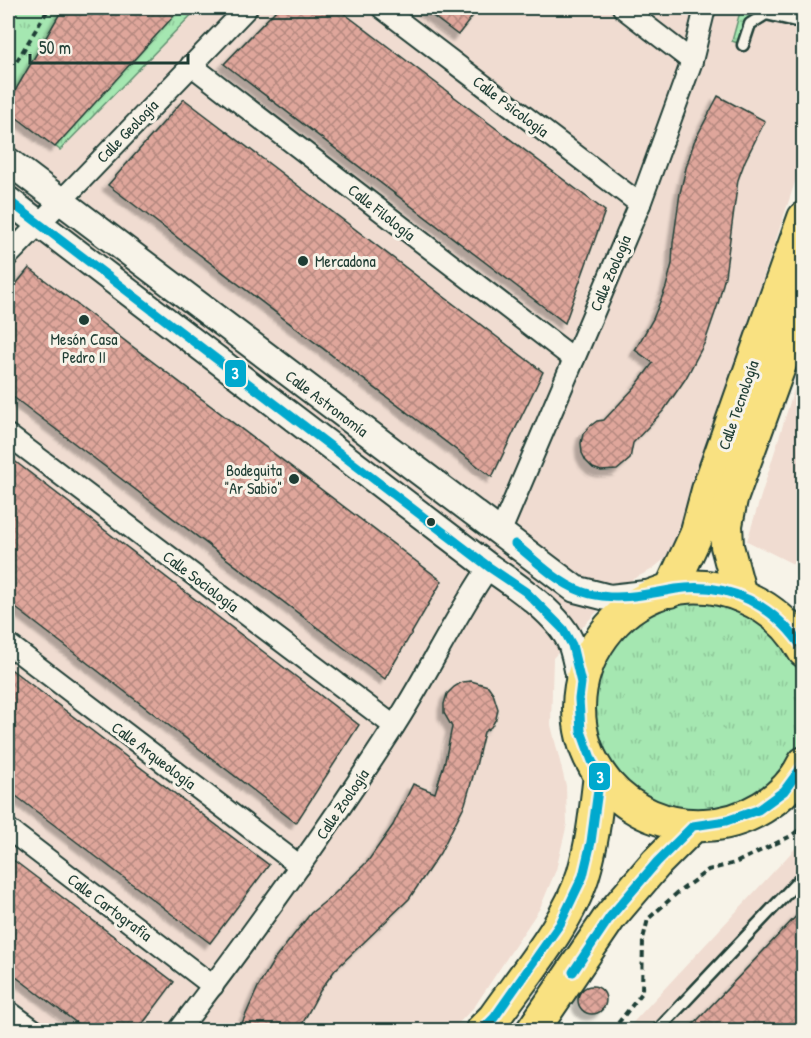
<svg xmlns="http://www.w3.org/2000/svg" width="811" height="1038" font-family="'Patrick Hand',sans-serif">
<defs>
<pattern id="grass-tufts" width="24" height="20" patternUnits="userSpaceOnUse" patternTransform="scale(1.5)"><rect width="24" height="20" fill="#a5e7b1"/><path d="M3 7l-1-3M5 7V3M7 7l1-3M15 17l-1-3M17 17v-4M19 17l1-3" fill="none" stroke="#8ec799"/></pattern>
<pattern id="garden-dots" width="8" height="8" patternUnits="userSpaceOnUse" patternTransform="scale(1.5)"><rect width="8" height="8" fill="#a5e7b1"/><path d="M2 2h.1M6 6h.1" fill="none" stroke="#8ec799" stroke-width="1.8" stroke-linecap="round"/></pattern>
<pattern id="building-cross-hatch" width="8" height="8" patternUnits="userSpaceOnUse" patternTransform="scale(1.5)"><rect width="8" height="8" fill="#dfa69b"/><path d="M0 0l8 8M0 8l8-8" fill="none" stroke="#b4887f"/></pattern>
<filter id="shadow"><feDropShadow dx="-5.5" dy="5.5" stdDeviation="1.5" flood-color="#0004"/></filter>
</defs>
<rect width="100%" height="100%" fill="#f7f3e8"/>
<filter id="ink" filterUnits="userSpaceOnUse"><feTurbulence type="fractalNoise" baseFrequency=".0167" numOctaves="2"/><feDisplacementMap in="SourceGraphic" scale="12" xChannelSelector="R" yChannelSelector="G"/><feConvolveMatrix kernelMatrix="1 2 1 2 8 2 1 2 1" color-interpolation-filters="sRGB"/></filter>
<g filter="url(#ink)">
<g fill="#f0dcd1">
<path d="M8,8H803V158L728,385L686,527L673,552L651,570L633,579L610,598L553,658L551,725L566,786L567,824L556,870L540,908L475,1006L452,1030H8Z"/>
<path d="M803,360V569L747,541Z"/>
<path d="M803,840V1030H626Z"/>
</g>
<g fill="url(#grass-tufts)" stroke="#629272" stroke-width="1.5">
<path d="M8,8H198L60,150L8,110Z"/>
<path d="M706,588L804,651L803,763L788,786L675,824L592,761L597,643Z"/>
</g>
<path fill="url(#garden-dots)" stroke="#629272" stroke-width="1.5" d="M741,8H803V23L758,18L743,45L732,41Z"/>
<g fill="url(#building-cross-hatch)" stroke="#1f3d34" stroke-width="1.5" filter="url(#shadow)">
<path d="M63,8H181L55,147L8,111V103Z"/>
<path d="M278,8H337L605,211L565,323L224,64Z"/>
<path d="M422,8H479L458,35Z"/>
<path d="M718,96L765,121L745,161L738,180L725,276L718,304L705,342L686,378L664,410L633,443L630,459L617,470L601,471L593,468L586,461L582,453L581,443L583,434L589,427L597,421L604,420L635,387L653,363L635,350L653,319L666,287L672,264L673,243L680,193L686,168L694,142Z"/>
<path d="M184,99L543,372L492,477L108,185Z"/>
<path d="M29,268L442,581L385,679L8,393V294Z"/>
<path d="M8,456L359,725L296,823L8,602Z"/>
<path d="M8,667L269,865L210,943L8,790Z"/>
<path d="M471,681L488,686L493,693L498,709L496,719L491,727L484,732L476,766L465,804L440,853L409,899L335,970L320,991L299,1030H239L258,987L274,960L311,913L332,896L368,861L393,825L413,784L435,793L445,761L452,727L444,713V704L447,694L454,687L462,682Z"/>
<path d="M8,856L174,982L138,1030H86L8,971Z"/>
<path d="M804,908V1030H688Z"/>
<circle cx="592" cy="1000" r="14"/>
</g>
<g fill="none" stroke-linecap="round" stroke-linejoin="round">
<g stroke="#1f3d34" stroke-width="15">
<g id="service">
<path d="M743,45L750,24L766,14L804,23"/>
<path d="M658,1030L804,875"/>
</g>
</g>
<g stroke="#1f3d34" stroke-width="24">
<g id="minor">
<path d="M382,8L640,204"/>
<path d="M623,8L692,61"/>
<path d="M191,65L574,359"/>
<path d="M8,256L247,8"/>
<path d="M8,435L394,726"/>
<path d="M500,533L640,204L692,61L705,8"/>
<path d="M8,644L300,866"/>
<path d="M8,829L213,986"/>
<path d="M8,1011L34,1030"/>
<path d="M179,1030C254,932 326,832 393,728C427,676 453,619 489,567"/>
</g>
</g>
<g stroke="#1f3d34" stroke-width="30">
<g id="tertiary">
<path d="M8,161L575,589L610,598L655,593"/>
<path d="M8,200L489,567C514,584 562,616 572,646C576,658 578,671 581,683"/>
</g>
</g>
<g stroke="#1f3d34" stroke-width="36">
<g id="primary">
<path d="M670,591L696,535L708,490L804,218"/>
<path d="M740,595L727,546L726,525L731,499L804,298"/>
<path d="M804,651C791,626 770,608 744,597C630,547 528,688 607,784C631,812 667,827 704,825C744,824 786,800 804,763"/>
<path d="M482,1030L494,1018C524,975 568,924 583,875C593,842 596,808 600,775"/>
<path d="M533,1030L610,917L657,862L693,826"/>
</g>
</g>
<g stroke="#1f3d34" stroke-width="4" stroke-dasharray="6 4.5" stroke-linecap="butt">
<path d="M8,29L16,8"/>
<path d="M8,66L15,64L49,8"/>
<path d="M610,1030L619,1022L642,993L643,939L648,919L676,894L708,870L735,863L791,836L804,826"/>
</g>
<use href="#service" stroke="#f7f3e8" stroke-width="10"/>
<use href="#minor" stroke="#f7f3e8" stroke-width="20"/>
<use href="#tertiary" stroke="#f7f3e8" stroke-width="26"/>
<use href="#primary" stroke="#f9e181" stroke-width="32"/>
<g stroke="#f7f3e8" stroke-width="14">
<g id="bus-1">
<path d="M8,200L489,567L526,592L563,629L572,645L581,683L579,699L581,731L592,761L600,775L591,842L583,876L560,924L494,1018L482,1030"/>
<path d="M515,544C538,562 561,587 590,594C619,601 648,594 676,589C730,581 775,606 804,650"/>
<path d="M573,972L610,917L657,862L693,826L726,821L758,810L784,791L804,764"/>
</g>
</g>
<use href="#bus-1" stroke="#00a9ce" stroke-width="9"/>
</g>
</g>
<g fill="#1f3d34" stroke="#f7f3e8" stroke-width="2">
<circle cx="303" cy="261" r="6"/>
<circle cx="84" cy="320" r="6"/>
<circle cx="294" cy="479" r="6"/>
<circle cx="431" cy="522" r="5"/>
</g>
<g text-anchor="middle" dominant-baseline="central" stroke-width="6" stroke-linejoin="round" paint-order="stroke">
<g font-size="16" fill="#1f3d34" stroke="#f7f3e8">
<text transform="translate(511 106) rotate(37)">Calle Psicología</text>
<text transform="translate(127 131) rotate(-46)">Calle Geología</text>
<text transform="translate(382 212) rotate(38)">Calle Filología</text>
<text transform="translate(610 273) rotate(-67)">Calle Zoología</text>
<text transform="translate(327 403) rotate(37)">Calle Astronomía</text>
<text transform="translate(738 405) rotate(-71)">Calle Tecnología</text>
<text transform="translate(201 581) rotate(37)">Calle Sociología</text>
<text transform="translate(154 755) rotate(37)">Calle Arqueología</text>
<text transform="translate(342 804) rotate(-56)">Calle Zoología</text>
<text transform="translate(110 907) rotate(37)">Calle Cartografía</text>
</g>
<g font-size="16" fill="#1f3d34" stroke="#f7f3e8" text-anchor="start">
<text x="315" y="261">Mercadona</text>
<text x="84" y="339" text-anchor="middle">Mesón Casa<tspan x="84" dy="18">Pedro II</tspan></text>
<text x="282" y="470" text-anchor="end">Bodeguita<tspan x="282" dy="18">"Ar Sabio"</tspan></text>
</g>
</g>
<g stroke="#f7f3e8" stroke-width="2">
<rect x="224" y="359" width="23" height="29" rx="6" fill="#00a9ce"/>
<rect x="588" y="762" width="23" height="29" rx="6" fill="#00a9ce"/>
</g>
<g font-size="16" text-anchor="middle" font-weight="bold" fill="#fff">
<text x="235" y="379">3</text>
<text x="600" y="783">3</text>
</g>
<rect width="811" height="1038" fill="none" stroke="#f7f3e8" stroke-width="30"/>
<rect x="15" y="15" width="781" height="1008" fill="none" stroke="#1f3d34" stroke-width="2" filter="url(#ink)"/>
<path d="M30 54v9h158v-9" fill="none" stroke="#1f3d34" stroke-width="3"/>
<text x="39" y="54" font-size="18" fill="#1f3d34" stroke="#f7f3e8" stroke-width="4.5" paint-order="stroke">50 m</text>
</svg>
